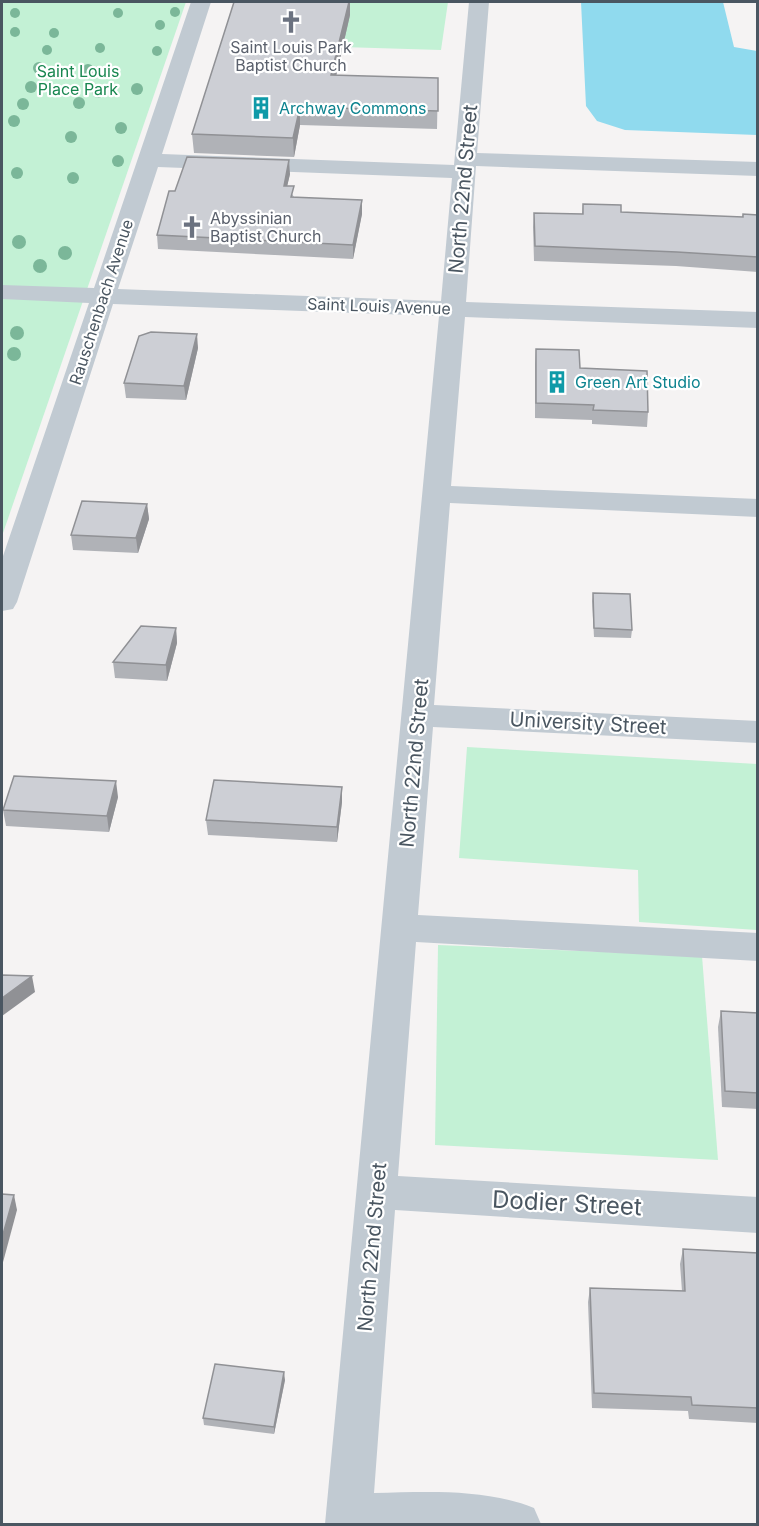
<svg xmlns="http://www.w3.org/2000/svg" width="759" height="1526" font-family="Inter,sans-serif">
<rect width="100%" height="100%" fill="#f5f3f3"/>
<g fill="#c3f1d5">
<path d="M2,2H186L2,536Z"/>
<path d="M349,2H448L441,50L342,47Z"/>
<path d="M467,747L757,764V930L639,922L638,870L459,858Z"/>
<path d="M438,945L702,956L718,1160L435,1145Z"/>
</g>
<path fill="#90daee" d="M581,2H723L734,47L757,51V135L625,130L597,121L586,106Z"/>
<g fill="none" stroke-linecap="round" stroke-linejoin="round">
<path fill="#c1cad2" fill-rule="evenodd" d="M191,2H211L162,154L454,165L469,2H489L477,153L758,162V176L476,166L466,302L758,312V328L465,317L451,486L758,499V517L450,503L434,705L758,721V743L433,727L418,915L758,933V961L416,942L398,1176L758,1197V1233L395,1210L374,1493C427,1492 483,1488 534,1508L541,1524H325L439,316L113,304L17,602L13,609L2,611V559L89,303L2,299V285L94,288ZM158,167L452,178L441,301L118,289Z"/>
</g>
<g fill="#7bb799">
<circle cx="175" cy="12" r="5"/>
<circle cx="15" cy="13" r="5"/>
<circle cx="118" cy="13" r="5"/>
<circle cx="160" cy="25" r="5"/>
<circle cx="15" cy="32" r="5"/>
<circle cx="54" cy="33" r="5"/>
<circle cx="100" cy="48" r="5"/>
<circle cx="47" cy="50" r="5"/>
<circle cx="157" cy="51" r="5"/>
<circle cx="39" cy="68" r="6"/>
<circle cx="88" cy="70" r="6"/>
<circle cx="31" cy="87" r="6"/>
<circle cx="137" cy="89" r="6"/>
<circle cx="98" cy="92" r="6"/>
<circle cx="79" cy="103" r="6"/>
<circle cx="23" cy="104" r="6"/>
<circle cx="14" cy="121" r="6"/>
<circle cx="121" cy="128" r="6"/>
<circle cx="71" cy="137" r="6"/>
<circle cx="118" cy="161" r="6"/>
<circle cx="17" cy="173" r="6"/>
<circle cx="73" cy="178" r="6"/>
<circle cx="19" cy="242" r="7"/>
<circle cx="65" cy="253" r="7"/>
<circle cx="40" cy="266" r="7"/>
<circle cx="17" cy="333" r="7"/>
<circle cx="14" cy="354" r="7"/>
</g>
<g fill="#b0b2b7">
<path d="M234,2H350V15L336,76L438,78L437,129L300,125L294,157L194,153L192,134Z"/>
<path d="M290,174L287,186L294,197L362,214L353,259L158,249L157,235L175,191Z"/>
<path d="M583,204L621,212L742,217L743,214L758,215V272L676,266L534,261L533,227L534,213L582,214Z"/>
<path d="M198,348L186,400L126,398L124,383Z"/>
<path d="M536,349L580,368L648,412L647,427L592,424V420L535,418V364Z"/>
<path d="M147,504L149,519L138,553L73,550L71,535Z"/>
<path d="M593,593L632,630L631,638L594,637L592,601Z"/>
<path d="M176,628L177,643L167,681L115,678L113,662Z"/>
<path d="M342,787V802L337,842L208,835L206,820Z"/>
<path d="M118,797L109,832L6,826L3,810Z"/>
<path d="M721,1011L758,1013V1109L722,1107L718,1027Z"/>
<path d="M683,1249L758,1253V1423L689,1419L688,1411L592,1408L588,1302L590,1288L682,1291L680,1264Z"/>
<path d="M285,1380L274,1434L204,1425L203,1418Z"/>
</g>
<g fill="#909195">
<path d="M349,2H350V15L332,94L331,75Z"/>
<path d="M300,107V125L294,157L293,138Z"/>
<path d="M289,160L290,174L284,200V186Z"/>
<path d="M362,200V214L353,259V245Z"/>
<path d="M197,334L198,348L186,400L184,386Z"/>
<path d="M147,504L149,519L138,553L136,538Z"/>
<path d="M176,628L177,643L167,681L166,665Z"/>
<path d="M116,781L118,797L109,832L107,816Z"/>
<path d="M342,787V802L337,842V827Z"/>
<path d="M32,976L35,992L2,1016V998Z"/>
<path d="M14,1195L17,1210L2,1266V1238Z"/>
<path d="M284,1372L285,1380L274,1434V1427Z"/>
</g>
<g fill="#cdcfd5" stroke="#909195" stroke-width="1.5">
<path d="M234,2H349L331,75L438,78V111L300,107L293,138L192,134Z"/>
<path d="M187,157L289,160L284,186H294L291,197L362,200L353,245L157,235L169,191H175Z"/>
<path d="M583,204L621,205V212L743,217V214L758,215V257L677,252L535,246L534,213L583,214Z"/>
<path d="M151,332L197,334L184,386L124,383L139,336Z"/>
<path d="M536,349L579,350L580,368L647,371L648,412L593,410L594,405L536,403Z"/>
<path d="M82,501L147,504L136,538L71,535Z"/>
<path d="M593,593L630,594L632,630L594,628Z"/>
<path d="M141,626L176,628L166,665L113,662Z"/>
<path d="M14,776L116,781L107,816L3,810Z"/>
<path d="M214,780L342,787L337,827L206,820Z"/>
<path d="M2,975L32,976L2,998Z"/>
<path d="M721,1011L758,1013V1093L725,1091Z"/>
<path d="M2,1194L14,1195L2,1238Z"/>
<path d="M683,1249L758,1253V1408L692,1405L691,1397L594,1393L590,1288L685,1291Z"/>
<path d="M215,1364L284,1372L274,1427L203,1418Z"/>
</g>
<defs>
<g id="church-bare" transform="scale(1.8)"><path d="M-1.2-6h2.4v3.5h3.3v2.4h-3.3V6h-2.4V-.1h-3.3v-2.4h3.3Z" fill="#6b7280" stroke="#fff" stroke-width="2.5" paint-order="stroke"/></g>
<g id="building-bare" transform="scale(1.8)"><path d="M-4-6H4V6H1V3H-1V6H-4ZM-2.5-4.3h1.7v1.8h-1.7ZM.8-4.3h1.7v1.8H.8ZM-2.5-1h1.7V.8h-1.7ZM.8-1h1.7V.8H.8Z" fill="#0f9aa8" stroke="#fff" stroke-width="2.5" paint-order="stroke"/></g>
</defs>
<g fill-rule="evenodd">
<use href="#church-bare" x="291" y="22"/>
<use href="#building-bare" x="261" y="108"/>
<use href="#church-bare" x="192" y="227"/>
<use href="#building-bare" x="557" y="382"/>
</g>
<g text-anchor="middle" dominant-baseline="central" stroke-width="4.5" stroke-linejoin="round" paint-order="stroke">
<g font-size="16" fill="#5b616d" stroke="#fff">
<text x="291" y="47">Saint Louis Park<tspan x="291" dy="18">Baptist Church</tspan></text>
<text x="210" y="218" text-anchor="start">Abyssinian<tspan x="210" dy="18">Baptist Church</tspan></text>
</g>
<g font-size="16" fill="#17864f" stroke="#fff">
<text x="78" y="71">Saint Louis<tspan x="78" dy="18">Place Park</tspan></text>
</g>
<g font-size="16" fill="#0d838f" stroke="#fff" text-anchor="start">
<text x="279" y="108">Archway Commons</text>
<text x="575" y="382">Green Art Studio</text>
</g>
<g font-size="16" fill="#4a5661" stroke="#fff">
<text transform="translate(101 302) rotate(-72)">Rauschenbach Avenue</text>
<text transform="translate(379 306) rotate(2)">Saint Louis Avenue</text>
</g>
<g font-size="20" fill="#4a5661" stroke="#fff">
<text transform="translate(463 189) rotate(-85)">North 22nd Street</text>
<text transform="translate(588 723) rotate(3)">University Street</text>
<text transform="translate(414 763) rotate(-85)">North 22nd Street</text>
<text transform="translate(372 1247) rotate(-85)">North 22nd Street</text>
</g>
<g font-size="24" fill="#4a5661" stroke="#fff">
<text transform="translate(567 1203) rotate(3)">Dodier Street</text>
</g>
</g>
<rect width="759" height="1526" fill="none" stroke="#4a5661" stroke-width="6"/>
</svg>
